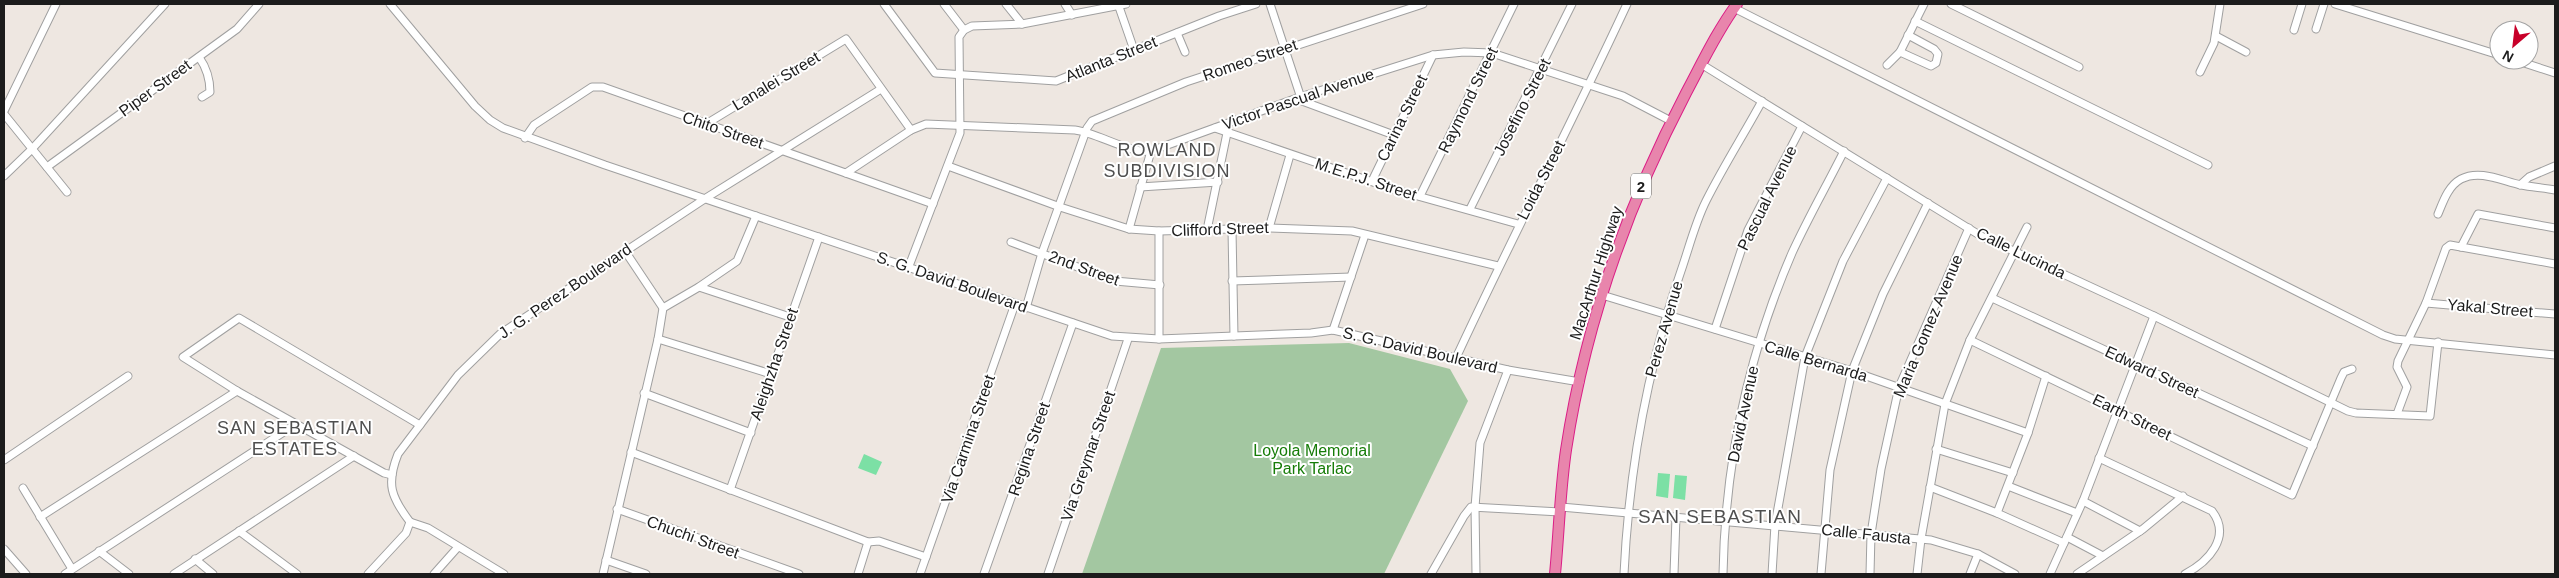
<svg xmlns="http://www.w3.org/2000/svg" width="2559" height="578" font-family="Arial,sans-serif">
<rect width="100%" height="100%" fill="#eee7e1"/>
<path fill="#a3c7a1" d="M1349,343L1450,369L1468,401L1384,574H1082L1161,348Z"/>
<g fill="#7ce0a5">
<path d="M864,454L882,462L876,475L858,468Z"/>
<path d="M1658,473L1670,474L1668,498L1656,496Z"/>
<path d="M1675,475L1687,476L1685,500L1673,498Z"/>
</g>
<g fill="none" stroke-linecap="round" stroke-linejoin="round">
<g stroke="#a0a0a0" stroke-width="9">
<g id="minor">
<path d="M390,4L475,106L490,120L503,128L605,165L1112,336L1159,339L1311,333L1333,330L1508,370L1580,382"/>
<path d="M884,4L935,73L1056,81L1219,16L1256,4"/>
<path d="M944,4L964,30"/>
<path d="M1006,4L1022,24"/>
<path d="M1065,4L1072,15"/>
<path d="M1118,4L1134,50"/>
<path d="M1270,4L1302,101L1394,135"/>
<path d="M1951,4L2079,67"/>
<path d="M2335,4L2499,55"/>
<path d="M1734,8L2383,335L2395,339L2555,355"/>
<path d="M1915,21L2208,165"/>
<path d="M2316,29L2324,4"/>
<path d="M2294,30L2302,4"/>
<path d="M1177,33L1185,52"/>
<path d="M2216,36L2246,52"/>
<path d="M1900,52L1931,66L1936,63L1938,54L1934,49L1908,35"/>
<path d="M199,57C206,67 210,78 210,92L202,97"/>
<path d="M2515,60L2555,73"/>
<path d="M1701,64L1981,236L2154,316L2348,411L2356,413L2430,416L2438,342"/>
<path d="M1887,65L1900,52L1924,4"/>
<path d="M2200,72L2214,43L2220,4"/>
<path d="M4,111L56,4"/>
<path d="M4,114L67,192"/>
<path d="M706,124L846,39L911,130"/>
<path d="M1215,128L1396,190L1518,224"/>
<path d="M525,138L534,125L592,87H603L933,204"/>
<path d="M948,166L1060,207L1129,229L1159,231L1269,228L1352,231L1498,266"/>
<path d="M47,167L237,29L259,4"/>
<path d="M846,173L911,130L926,124L1075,130C1098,133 1130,154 1151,151L1300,97L1433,55L1464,52L1492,53L1623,96L1671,121"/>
<path d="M4,176L32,149L165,4"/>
<path d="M1372,181L1433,55"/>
<path d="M2520,185L2529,177L2555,166"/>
<path d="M1140,187L1218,182"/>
<path d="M1420,196L1514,4"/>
<path d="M1470,209L1572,4"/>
<path d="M2438,214C2443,202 2448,186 2461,179C2480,169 2502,181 2521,185C2532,187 2544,188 2555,190"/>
<path d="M1269,228L1290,155"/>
<path d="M1129,229L1151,151"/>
<path d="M1207,230L1227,133"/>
<path d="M1232,230L1234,336"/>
<path d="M1159,231V339"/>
<path d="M1011,242L1115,281L1160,285"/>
<path d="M2461,247L2478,214L2555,228"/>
<path d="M625,251L663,308"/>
<path d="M909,266L960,133L959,37L964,30L972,26L1022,24L1126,4"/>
<path d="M1232,281L1351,277"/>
<path d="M699,287L790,317"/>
<path d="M1602,295L1852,371L2028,433"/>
<path d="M1992,298L2313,446"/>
<path d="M2426,303L2555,314"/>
<path d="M1026,308L1042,253L1087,128L1092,121L1186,82L1423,4"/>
<path d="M1715,329L1748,230L1802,126"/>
<path d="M1333,330L1365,235"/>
<path d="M658,339L771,374"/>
<path d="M1970,340L2292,495L2341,378L2344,372L2352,369"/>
<path d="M1456,358C1511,239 1572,123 1627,4"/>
<path d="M2046,376L2028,433L1997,513L2064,543"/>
<path d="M644,393L751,433"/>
<path d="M2397,414L2407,387L2397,367L2398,361L2426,303L2446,248L2450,245L2461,247L2555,264"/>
<path d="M1936,449L2013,473"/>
<path d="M631,452L868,542L879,541L926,557"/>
<path d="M2099,458L2212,511C2232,537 2208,562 2185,574"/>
<path d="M4,460L128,376"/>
<path d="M392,475L384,473L237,391L183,357L239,318L420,425"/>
<path d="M2008,486L2077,513"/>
<path d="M1930,487L1997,513"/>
<path d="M23,488L72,569"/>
<path d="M730,490L819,237"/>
<path d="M2083,501L2140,531"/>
<path d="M1561,507L1931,540L1978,554L2015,574"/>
<path d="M617,509L799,574"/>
<path d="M40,517L237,391"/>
<path d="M410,522C391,497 386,484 398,454L458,375L500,334L706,198L881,89"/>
<path d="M410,522L428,528L504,574"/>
<path d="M239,531L297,574"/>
<path d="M2067,537L2103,556"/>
<path d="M4,549L26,574"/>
<path d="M99,551L129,574"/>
<path d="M195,559L213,574"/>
<path d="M606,560L646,574"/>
<path d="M65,574L296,424"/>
<path d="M174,574L354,456"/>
<path d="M368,574L406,533L410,522"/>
<path d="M434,574L458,547"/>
<path d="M603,574L658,339L663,308L699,287L737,261L756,216"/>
<path d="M858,574L868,542"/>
<path d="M920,574L1015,304"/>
<path d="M984,574L1073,323"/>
<path d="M1048,574L1128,339"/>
<path d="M1431,574L1464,516L1471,507L1560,512"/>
<path d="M1476,574L1475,507L1480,443L1508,370"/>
<path d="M1624,574C1629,469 1648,364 1683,265C1690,244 1696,221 1706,201C1723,167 1744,134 1762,101"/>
<path d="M1674,574L1676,517"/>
<path d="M1723,574C1725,463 1748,355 1792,253C1808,218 1827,185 1844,151"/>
<path d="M1772,574L1775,525L1805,357L1843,261L1887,178"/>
<path d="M1821,574L1830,470L1852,371L1883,294L1928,203"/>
<path d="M1870,574L1871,534L1881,469L1899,387L1969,228"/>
<path d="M1917,574L1921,539L1945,404L1970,340L2027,227"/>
<path d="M1970,574L1978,554"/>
<path d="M2050,574L2083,501L2154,316"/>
<path d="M2077,574L2143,529L2183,496"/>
</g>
</g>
<g stroke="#db1e86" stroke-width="12">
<path id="highway" d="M1555,574C1559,533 1560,491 1566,450C1585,325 1628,204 1686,93C1702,63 1717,31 1737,4"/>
</g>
<use href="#minor" stroke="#fff" stroke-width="7"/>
<use href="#highway" stroke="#e885ac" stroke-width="10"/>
</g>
<g text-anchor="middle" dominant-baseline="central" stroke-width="4" stroke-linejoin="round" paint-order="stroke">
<rect fill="#fff" stroke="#606060" stroke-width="1" x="1631" y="173.5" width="20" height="25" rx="4"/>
<g font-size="15" font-weight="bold" fill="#1c1c1c">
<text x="1641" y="186">2</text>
</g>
<g font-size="16" fill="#1c1c1c" stroke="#fff">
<text transform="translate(1111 59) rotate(-22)">Atlanta Street</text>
<text transform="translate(1250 60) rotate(-19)">Romeo Street</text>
<text transform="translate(776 81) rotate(-31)">Lanalei Street</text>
<text transform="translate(155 88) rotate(-36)">Piper Street</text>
<text transform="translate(1298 99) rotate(-19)">Victor Pascual Avenue</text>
<text transform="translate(1468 100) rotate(-64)">Raymond Street</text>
<text transform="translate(1522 107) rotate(-63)">Josefino Street</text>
<text transform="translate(1402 118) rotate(-64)">Carina Street</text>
<text transform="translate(723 130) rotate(19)">Chito Street</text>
<text transform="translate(1366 179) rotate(18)">M.E.P.J. Street</text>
<text transform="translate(1541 180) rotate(-63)">Loida Street</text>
<text transform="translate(1767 198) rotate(-64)">Pascual Avenue</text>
<text transform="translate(1220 229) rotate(-2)">Clifford Street</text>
<text transform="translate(2021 253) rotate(26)">Calle Lucinda</text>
<text transform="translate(1084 268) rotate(20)">2nd Street</text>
<text transform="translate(1596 273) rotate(-72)">MacArthur Highway</text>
<text transform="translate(952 282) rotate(19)">S. G. David Boulevard</text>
<text transform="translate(565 291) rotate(-34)">J. G. Perez Boulevard</text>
<text transform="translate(2490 308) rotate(5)">Yakal Street</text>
<text transform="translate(1928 326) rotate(-67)">Maria Gomez Avenue</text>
<text transform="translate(1664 329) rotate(-74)">Perez Avenue</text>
<text transform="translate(1420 350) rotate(13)">S. G. David Boulevard</text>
<text transform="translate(1816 361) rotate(17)">Calle Bernarda</text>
<text transform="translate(774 364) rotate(-71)">Aleighzha Street</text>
<text transform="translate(2152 372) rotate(25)">Edward Street</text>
<text transform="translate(1743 414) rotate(-78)">David Avenue</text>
<text transform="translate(2132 417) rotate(26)">Earth Street</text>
<text transform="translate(968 439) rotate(-71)">Via Carmina Street</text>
<text transform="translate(1029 449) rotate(-71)">Regina Street</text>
<text transform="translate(1088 456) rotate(-71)">Via Greymar Street</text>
<text transform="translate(1866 534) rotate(6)">Calle Fausta</text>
<text transform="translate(693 537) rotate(20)">Chuchi Street</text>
</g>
<g font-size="16" fill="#167c08" stroke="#fff">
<text x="1312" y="450">Loyola Memorial<tspan x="1312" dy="18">Park Tarlac</tspan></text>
</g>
<g font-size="18" letter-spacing="1" fill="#4f4f4f" stroke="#fff">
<text x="1167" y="150">ROWLAND<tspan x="1167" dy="21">SUBDIVISION</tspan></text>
<text x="295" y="428">SAN SEBASTIAN<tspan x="295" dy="21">ESTATES</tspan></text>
</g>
<g font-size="19" letter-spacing="1" fill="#4f4f4f" stroke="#fff">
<text x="1720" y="516">SAN SEBASTIAN</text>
</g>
</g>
<rect width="2559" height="578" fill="none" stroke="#1c1c1c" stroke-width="10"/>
<g transform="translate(2514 45) rotate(208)"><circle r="24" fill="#ffffff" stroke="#a4a4a4"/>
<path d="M0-4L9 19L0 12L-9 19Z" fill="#c80029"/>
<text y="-8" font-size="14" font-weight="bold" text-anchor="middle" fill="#1c1c1c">N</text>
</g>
</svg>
